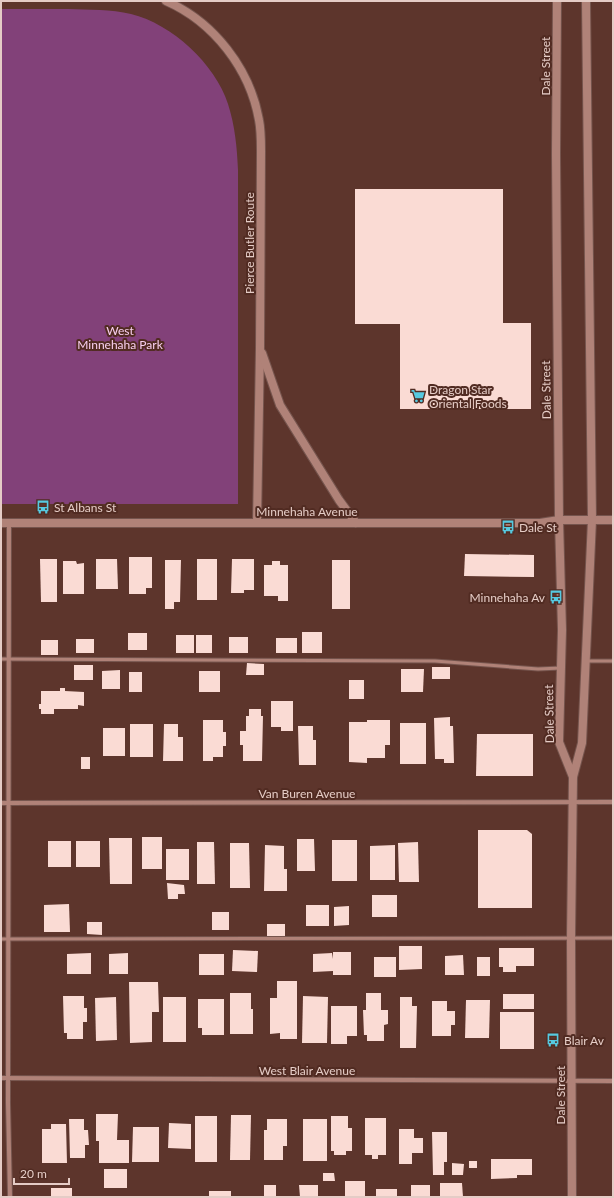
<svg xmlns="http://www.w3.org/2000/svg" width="614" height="1198" font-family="Lato,sans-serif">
<rect width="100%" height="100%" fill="#5d352c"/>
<path fill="#824179" d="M1,9C23,9 46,9 68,9C89,10 111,9 131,14C172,24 215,64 228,104C235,126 237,147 238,170V504H1Z"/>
<g fill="#fadbd4">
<path d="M355,189H503V323H531V409H400V324H355Z"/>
<path d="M465,554L534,555V577L464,576Z"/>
<path d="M129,557H152V588H146V594H129Z"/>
<path d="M40,559H57V602H41Z"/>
<path d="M96,559H117L118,589H96Z"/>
<rect x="197" y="559" width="20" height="41"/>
<path d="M232,559H254V590H244V593H231Z"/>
<path d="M165,560H181L180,602H174V609H165Z"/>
<rect x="332" y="560" width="18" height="49"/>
<path d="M63,561H76L77,564L84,563V594H63Z"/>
<path d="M272,561H280V565H288V601H278V596H264V565H272Z"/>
<rect x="302" y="632" width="20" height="21"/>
<rect x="128" y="633" width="19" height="17"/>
<rect x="176" y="635" width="18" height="18"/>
<rect x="196" y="635" width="16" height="18"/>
<rect x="229" y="637" width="19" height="16"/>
<rect x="276" y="638" width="21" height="15"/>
<rect x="76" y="639" width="18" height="14"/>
<rect x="41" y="640" width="17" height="15"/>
<path d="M247,663L264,664V675H246Z"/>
<rect x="74" y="665" width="19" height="15"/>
<rect x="432" y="667" width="18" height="12"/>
<path d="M401,669H424L423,692H401Z"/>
<path d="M120,670V689H102V671Z"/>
<rect x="199" y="671" width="21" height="21"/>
<rect x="129" y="672" width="13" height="20"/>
<rect x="349" y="680" width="15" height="19"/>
<path d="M60,688H65V691L84,692V706L78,705V709H54V714H41V709H39V704H41V691H60Z"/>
<path d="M271,701H293V731H281V727H271Z"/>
<path d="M249,709H261V716H263L262,761H243V745H240V731H246V716H249Z"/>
<path d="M450,717V726H453L454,763H444V759H435L434,718Z"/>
<path d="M203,720H223V732H226V746H223V757H213V761H203Z"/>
<path d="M367,720H390V745H385V758H367V763L349,762V722H367Z"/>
<rect x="400" y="723" width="26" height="41"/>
<rect x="130" y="724" width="23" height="33"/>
<path d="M164,724H178V737H183V761H163Z"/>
<path d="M298,726H313V740H316V765H299Z"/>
<rect x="103" y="728" width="22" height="28"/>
<path d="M477,734H533V776H476Z"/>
<rect x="81" y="757" width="9" height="12"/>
<path d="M478,830H527L532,834V908H478Z"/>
<rect x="142" y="837" width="20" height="32"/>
<path d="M109,838H132V884H110Z"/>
<path d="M297,839H314L315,871H297Z"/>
<rect x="332" y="840" width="25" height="41"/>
<rect x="48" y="841" width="23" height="26"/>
<rect x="76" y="841" width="24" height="26"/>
<path d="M197,842H214L215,884H197Z"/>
<path d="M418,842L419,882H399L398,843Z"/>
<path d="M230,843H249L250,888H230Z"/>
<path d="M265,845L284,846V869H287V891H264Z"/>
<path d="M395,845V880H370V846Z"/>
<rect x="166" y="849" width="23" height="31"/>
<path d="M167,883L184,885L185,894H178V899H168Z"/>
<rect x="372" y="895" width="25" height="22"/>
<path d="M69,904L70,932H44V905Z"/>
<rect x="306" y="905" width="23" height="21"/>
<path d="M349,906V925L334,926V907Z"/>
<rect x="212" y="912" width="17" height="18"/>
<path d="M87,922H102V935L87,934Z"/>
<rect x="267" y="924" width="18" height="13"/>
<path d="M399,946H422V969L399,970Z"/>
<path d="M499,948H534V966H516V972H503V967H499Z"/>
<path d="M233,950L258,951L257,972L232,971Z"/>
<path d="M333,952H351V975H333V971L313,972V954L332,953L333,959Z"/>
<path d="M91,953V974H67V954Z"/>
<path d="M128,953V974H109V954Z"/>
<rect x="199" y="954" width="25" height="21"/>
<path d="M463,955L464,975H445V956Z"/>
<rect x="374" y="957" width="22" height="20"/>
<rect x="477" y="957" width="13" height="19"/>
<path d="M277,981H297V1039H280V1033L270,1034V998H277Z"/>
<path d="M129,982H158L159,1012H152V1042L130,1043Z"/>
<path d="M230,993H251V1009H253V1034H230Z"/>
<path d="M366,993H381V1010H388V1024L384,1025V1041H367V1035H364L363,1010H366Z"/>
<rect x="503" y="994" width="31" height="15"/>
<path d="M63,996H84V1008H87V1022H83V1039H67V1033H64Z"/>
<path d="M303,996L328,997L327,1043H302Z"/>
<path d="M116,997L117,1040L96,1041L95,998Z"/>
<rect x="163" y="997" width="23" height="45"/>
<path d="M400,997H412V1006H417L416,1048H400Z"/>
<path d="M198,999H224V1035H202V1028H198Z"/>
<path d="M466,1000H490L489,1038H465Z"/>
<path d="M432,1001H447V1011H455V1025H451V1036H432Z"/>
<path d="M331,1006H357V1036H347V1044H331Z"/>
<rect x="500" y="1012" width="34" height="37"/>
<path d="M96,1114H118L117,1140H129V1163H99V1141H96Z"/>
<path d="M231,1115H251L250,1160H230Z"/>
<rect x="195" y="1116" width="22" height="46"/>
<path d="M331,1116H348V1128H352V1151H346V1155H334V1151H331Z"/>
<path d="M365,1118H386V1155H378V1159H372V1155H365Z"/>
<path d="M69,1119H84V1130H88L89,1145H85V1158H70Z"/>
<path d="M267,1119H287V1146H283V1160H264V1130H267Z"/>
<rect x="303" y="1119" width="24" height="42"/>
<path d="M169,1123L191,1124V1149L168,1148Z"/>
<path d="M51,1124H66L67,1163H42V1129H51Z"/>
<path d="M133,1127H159V1162H132Z"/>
<path d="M399,1129H414V1138H423V1153H412V1164H399Z"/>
<path d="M432,1132H447V1162H444V1175H433Z"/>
<path d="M491,1159H532V1175H517V1178L491,1179Z"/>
<rect x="469" y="1161" width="8" height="7"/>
<path d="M452,1163L464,1164L463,1175H452Z"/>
<rect x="104" y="1169" width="23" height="19"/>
<path d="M323,1173H334L335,1181H323Z"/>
<rect x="345" y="1181" width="20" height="16"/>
<path d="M440,1183H462L463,1197H440Z"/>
<rect x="264" y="1185" width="12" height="12"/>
<path d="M299,1185H318V1197H300Z"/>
<rect x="411" y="1185" width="19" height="12"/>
<rect x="51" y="1188" width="21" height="9"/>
<rect x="376" y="1189" width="21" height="8"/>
<rect x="209" y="1191" width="22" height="6"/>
</g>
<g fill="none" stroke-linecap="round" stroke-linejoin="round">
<g stroke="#75544d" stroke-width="5">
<g id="lane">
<path d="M1,659L435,661L538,669L561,668"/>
<path d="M586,661H613"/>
<path d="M1,939L613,938"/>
</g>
</g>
<g stroke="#75544d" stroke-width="6">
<g id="street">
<path d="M9,523L8,1103L10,1197"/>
<path d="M1,803L613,802"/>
<path d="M1,1078L613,1081"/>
</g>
</g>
<g stroke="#75544d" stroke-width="10">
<g id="secondary">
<path d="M166,1C214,22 250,69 259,120C261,130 261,141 261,151L260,348L257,523"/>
<path d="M557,1L556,154L559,520L562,630L559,742L573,777"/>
<path d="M262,353L280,405L339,500L356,523"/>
<path d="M1,523H540L559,520H613"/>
<path d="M572,1197L571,938L573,777L582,743L592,520L586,1"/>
</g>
</g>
<use href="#lane" stroke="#b08278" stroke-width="3"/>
<use href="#street" stroke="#b08278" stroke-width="4"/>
<use href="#secondary" stroke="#b08278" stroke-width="8"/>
</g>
<defs>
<g id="supermarket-bare" transform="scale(1.08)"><path d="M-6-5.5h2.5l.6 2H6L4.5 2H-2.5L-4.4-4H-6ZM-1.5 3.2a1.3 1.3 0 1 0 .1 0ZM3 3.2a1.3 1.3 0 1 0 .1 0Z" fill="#56c9e0" stroke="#512b22" stroke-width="2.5" paint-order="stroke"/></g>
<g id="bus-bare" transform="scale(1.08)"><path d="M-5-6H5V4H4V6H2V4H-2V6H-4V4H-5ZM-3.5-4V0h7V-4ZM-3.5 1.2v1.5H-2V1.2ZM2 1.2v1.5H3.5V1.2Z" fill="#56c9e0" stroke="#512b22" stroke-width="2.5" paint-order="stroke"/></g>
</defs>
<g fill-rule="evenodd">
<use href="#supermarket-bare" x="418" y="396"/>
<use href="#bus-bare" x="43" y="507"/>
<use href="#bus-bare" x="508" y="527"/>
<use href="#bus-bare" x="556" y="597"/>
<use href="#bus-bare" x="553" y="1040"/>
</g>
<g text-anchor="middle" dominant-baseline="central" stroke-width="4" stroke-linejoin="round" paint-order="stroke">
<g font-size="12" fill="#e5ccc6" stroke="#512b22">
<text transform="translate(545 66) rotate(-90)">Dale Street</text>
<text transform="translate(249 243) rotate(-90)">Pierce Butler Route</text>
<text transform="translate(546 390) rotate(-91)">Dale Street</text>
<text x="307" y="511">Minnehaha Avenue</text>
<text transform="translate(549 714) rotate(-91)">Dale Street</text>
<text x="307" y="793">Van Buren Avenue</text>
<text x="307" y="1070">West Blair Avenue</text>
<text transform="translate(560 1095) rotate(-90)">Dale Street</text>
</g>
<g font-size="12" fill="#f8cfef" stroke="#512b22">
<text x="120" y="330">West<tspan x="120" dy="14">Minnehaha Park</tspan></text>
</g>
<g font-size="12" fill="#e5ccc6" stroke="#512b22" text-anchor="start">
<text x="429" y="389">Dragon Star<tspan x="429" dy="14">Oriental Foods</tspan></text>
<text x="54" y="507">St Albans St</text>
<text x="519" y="527">Dale St</text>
<text x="545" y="597" text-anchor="end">Minnehaha Av</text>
<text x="564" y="1040">Blair Av</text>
</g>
</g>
<rect width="614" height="1198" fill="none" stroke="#e5ccc6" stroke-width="4"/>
<path d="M14 1178v6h55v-6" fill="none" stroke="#e5ccc6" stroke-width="2"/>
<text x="20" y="1178" font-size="12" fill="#e5ccc6" stroke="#512b22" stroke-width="3" paint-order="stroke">20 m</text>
</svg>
